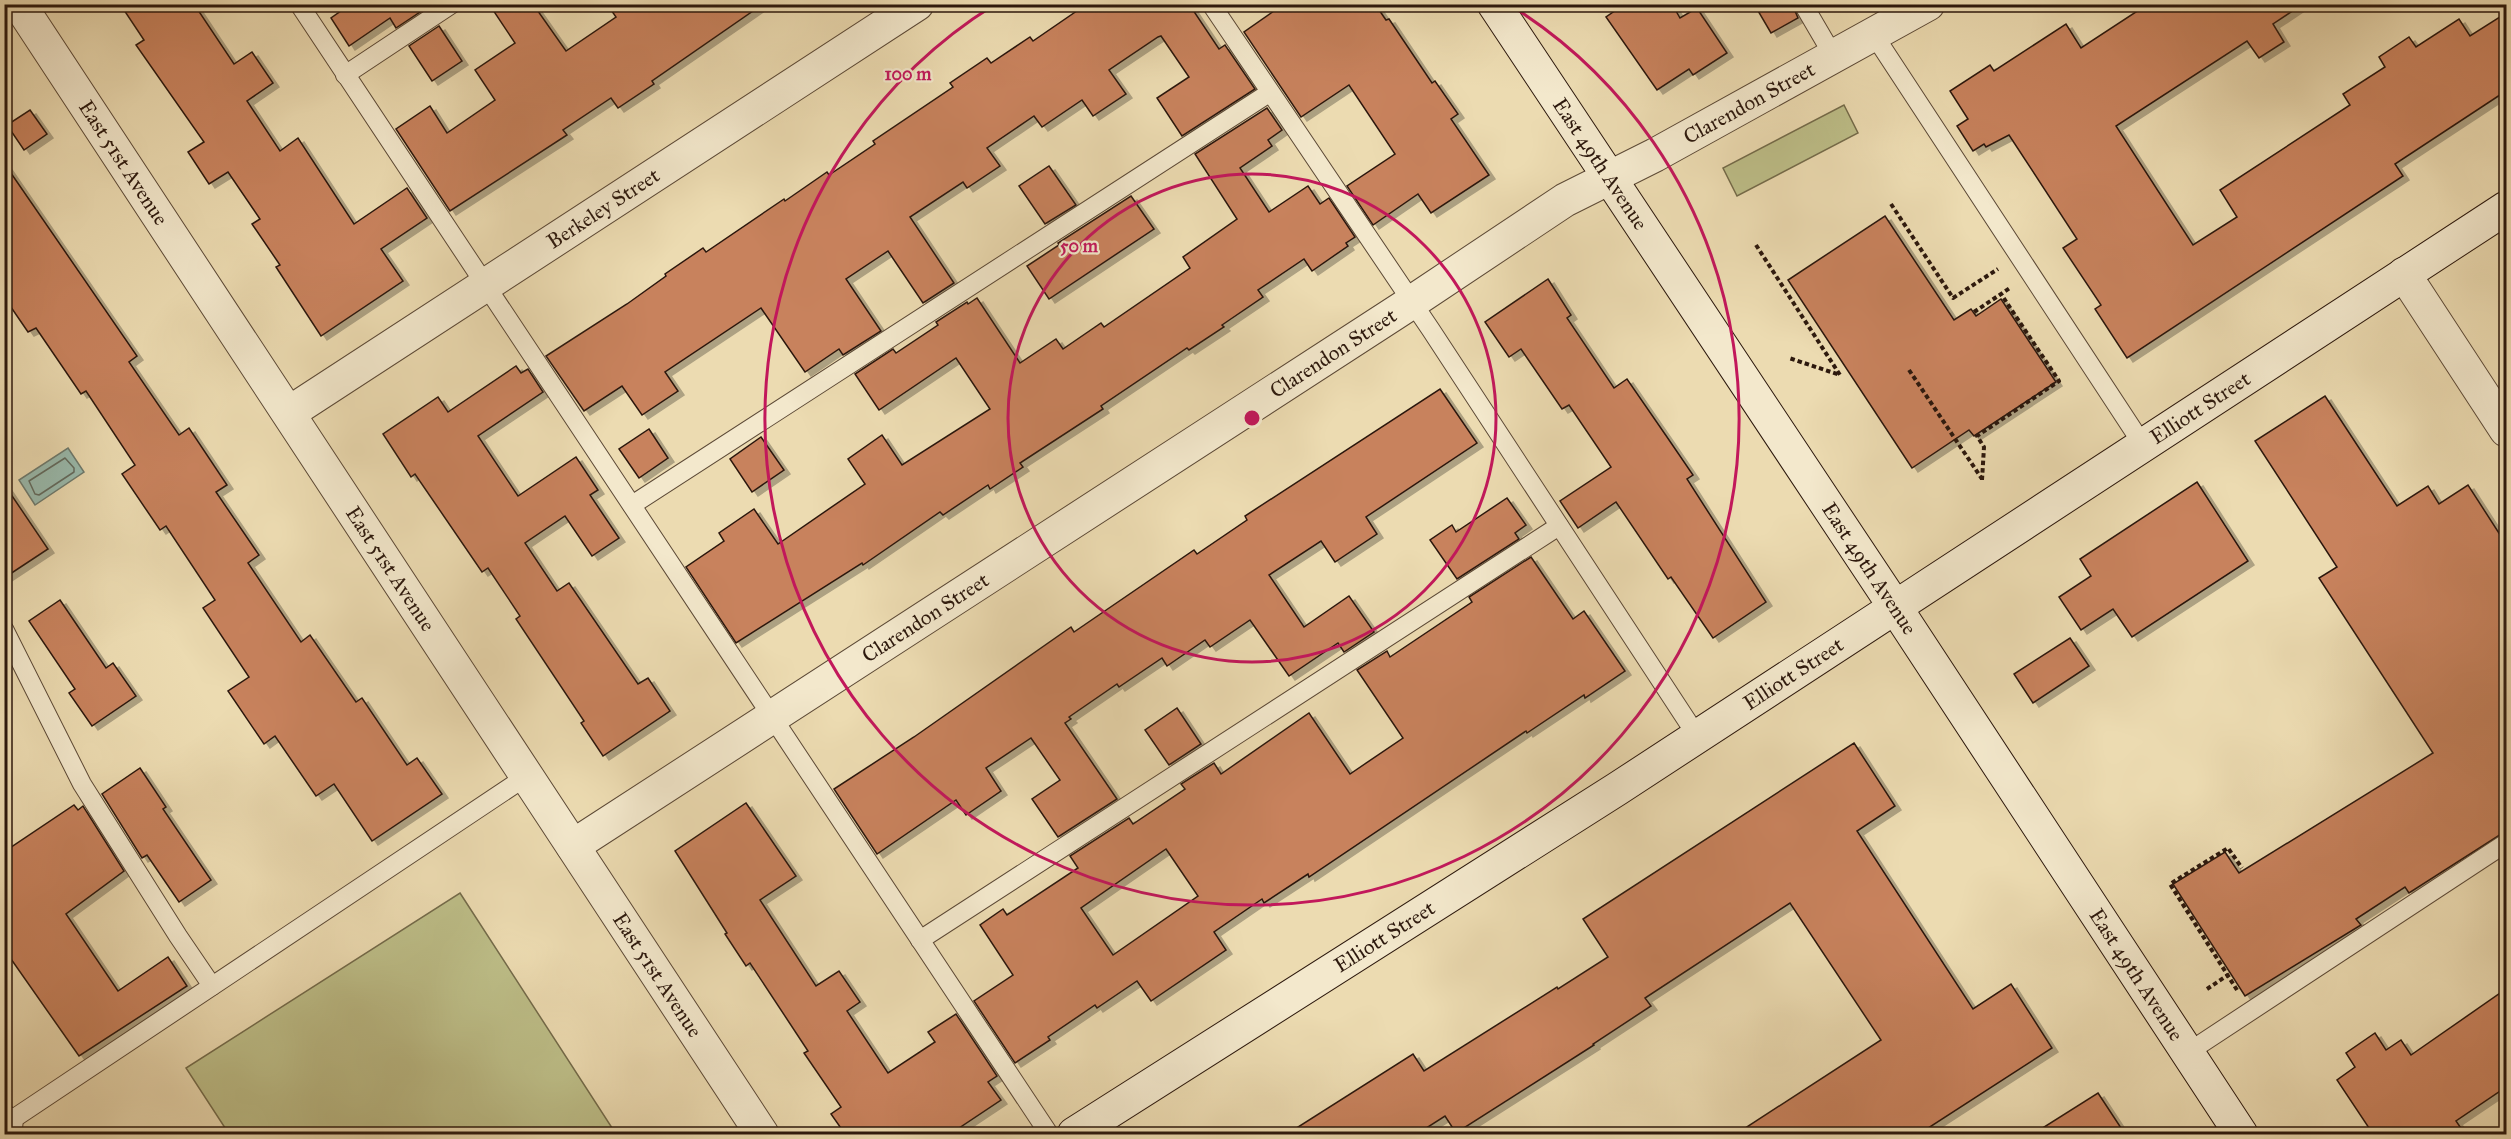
<svg xmlns="http://www.w3.org/2000/svg" width="2511" height="1139" font-family="'IM FELL Great Primer',serif">
<defs>
<filter id="shadow"><feDropShadow dx="6" dy="4" stdDeviation="0" flood-color="#0004"/></filter>
</defs>
<rect width="100%" height="100%" fill="#ecdbb1"/>
<filter id="stains"><feTurbulence type="fractalNoise" baseFrequency=".00333" numOctaves="4"/><feColorMatrix values="0 0 0 0 .2 0 0 0 0 .09 0 0 0 0 .02 0 0 0 .5 -.17"/></filter>
<radialGradient id="worn" r=".72"><stop offset=".6" stop-color="#630" stop-opacity="0"/><stop offset="1" stop-color="#630" stop-opacity=".3"/></radialGradient>
<g fill="#bdbe88" stroke="#746b4a" stroke-width="1.5">
<path d="M1844,105L1858,133L1737,196L1723,168Z"/>
<path d="M460,893L616,1134H229L186,1068Z"/>
</g>
<path fill="#99bbae" stroke="#6d7a6e" stroke-width="1.5" d="M68,448L84,472L35,505L19,480Z"/>
<g fill="none" stroke-linecap="round" stroke-linejoin="round">
<path stroke="#626a5e" stroke-width="1.5" d="M65,458L74,468V472L39,495L35,494L29,481Z"/>
</g>
<g fill="#c8825d" stroke="#2c180d" stroke-width="1.5" fill-rule="evenodd" filter="url(#shadow)">
<path d="M120,4H194L234,64L252,52L273,83L247,101L280,151L298,138L354,224L407,188L427,218L381,249L403,281L321,336L276,267L280,265L252,224L260,219L228,172L209,184L188,152L204,142L136,45L144,40Z"/>
<path d="M351,4H424L426,8L396,28L390,18L349,46L331,18Z"/>
<path d="M489,4H533L566,51L616,17L607,4H763L652,81L654,84L618,108L611,98L563,130L567,135L450,211L396,129L430,106L447,133L495,100L475,70L515,43Z"/>
<path d="M1087,4H1189L1219,49L1225,45L1255,89L1182,136L1157,98L1189,77L1161,36L1158,37L1109,70L1126,94L1093,116L1082,100L1042,127L1034,116L987,148L1000,166L967,188L963,182L910,217L954,283L923,303L888,251L846,279L881,331L843,355L839,349L805,372L761,308L665,372L678,391L642,415L622,386L584,411L546,356L627,304L666,276L665,274L703,248L706,252L784,199L785,201L827,172L829,175L875,144L873,141L953,87L950,83L987,58L991,63L1030,37L1033,41Z"/>
<path d="M1284,4H1375L1386,20L1389,19L1432,83L1435,81L1458,114L1451,119L1489,175L1431,213L1418,194L1373,225L1347,186L1395,154L1349,85L1301,117L1244,32Z"/>
<path d="M1625,4H1672L1680,18L1697,8L1727,53L1693,75L1689,69L1657,90L1606,17Z"/>
<path d="M1754,4H1792L1798,18L1771,33Z"/>
<path d="M2148,4H2303L2273,24L2284,42L2259,58L2247,41L2116,126L2193,245L2237,217L2220,190L2350,105L2343,94L2385,67L2379,57L2409,37L2416,47L2459,19L2470,36L2506,13V91L2395,164L2403,176L2127,358L2095,309L2101,305L2063,248L2077,239L2009,135L1986,147L1984,144L1973,151L1957,126L1968,119L1950,91L1990,65L1994,71L2066,24L2081,48Z"/>
<path d="M439,26L462,61L432,81L409,46Z"/>
<path d="M1267,108L1282,130L1268,140L1272,146L1240,168L1269,212L1308,186L1320,204L1329,198L1355,237L1346,243L1348,246L1312,271L1304,259L1258,290L1263,297L1222,325L1224,327L1189,350L1187,348L1101,406L1103,409L1020,463L1023,467L990,489L988,485L943,515L940,512L863,565L862,563L736,643L686,567L724,541L719,533L754,509L778,544L865,484L848,459L882,435L902,465L990,409L956,358L879,410L855,374L893,349L896,353L938,325L936,322L967,302L968,304L977,298L1020,363L1056,339L1063,349L1101,323L1104,327L1190,268L1183,257L1237,219L1195,154Z"/>
<path d="M30,110L47,134L24,150L7,125Z"/>
<path d="M4,163L137,356L129,362L179,435L189,428L227,485L216,492L259,555L248,563L301,642L310,635L356,702L362,698L407,765L417,758L442,794L372,841L334,784L316,796L275,736L264,744L228,691L249,677L203,608L215,600L166,526L160,530L122,474L135,465L86,391L81,394L36,328L28,332L4,297Z"/>
<path d="M1049,166L1076,205L1045,224L1019,186Z"/>
<path d="M1131,196L1154,229L1049,299L1027,266L1059,245L1058,243Z"/>
<path d="M1885,216L1954,320L1971,309L1976,316L2001,299L2056,382L1974,436L1969,430L1912,468L1788,280Z"/>
<path d="M1548,279L1571,315L1567,318L1614,388L1627,379L1667,437L1693,475L1687,479L1766,602L1713,638L1671,577L1668,579L1616,502L1578,528L1560,501L1611,467L1569,405L1562,409L1521,349L1509,357L1485,322Z"/>
<path d="M516,366L521,373L528,369L543,392L478,436L518,496L576,457L598,490L590,495L619,538L592,556L565,516L525,543L557,591L569,583L638,684L648,678L670,711L603,756L581,723L584,721L516,619L520,616L488,568L482,572L415,474L411,477L383,434L438,397L448,412Z"/>
<path d="M1440,389L1477,443L1366,517L1377,534L1335,562L1321,541L1269,575L1304,627L1349,596L1374,632L1344,652L1338,643L1289,676L1250,620L1210,647L1205,640L1167,666L1162,658L1119,687L1117,684L1069,717L1071,719L1065,723L1117,799L1058,837L1032,799L1060,780L1031,738L986,768L1001,791L966,815L956,800L877,854L834,789L914,737L1071,627L1074,632L1194,550L1197,554L1247,520L1245,516Z"/>
<path d="M2325,396L2397,506L2428,486L2439,504L2468,485L2506,544V831L2409,893L2405,887L2356,919L2361,925L2245,996L2173,884L2225,852L2239,873L2433,753L2319,578L2337,567L2255,441Z"/>
<path d="M649,429L668,458L639,478L619,449Z"/>
<path d="M761,437L784,470L752,492L730,459Z"/>
<path d="M2197,482L2248,561L2132,637L2113,609L2081,630L2059,597L2091,576L2080,559Z"/>
<path d="M4,484L48,549L4,578Z"/>
<path d="M1507,498L1526,525L1515,533L1519,539L1457,579L1430,540L1452,525L1456,532Z"/>
<path d="M1531,557L1573,619L1584,611L1625,671L1585,698L1584,695L1527,733L1526,731L1309,877L1308,874L1264,903L1262,899L1214,932L1226,950L1151,1001L1137,981L1097,1008L1095,1005L1048,1037L1050,1040L1015,1063L974,1001L1013,975L980,925L1003,909L1007,915L1078,868L1070,856L1129,818L1133,824L1185,789L1181,784L1214,763L1221,774L1309,713L1350,774L1403,738L1357,670L1387,651L1390,657L1472,602L1469,597ZM1166,849L1198,896L1113,955L1081,908Z"/>
<path d="M60,600L106,668L113,663L136,696L92,726L69,693L75,689L29,621Z"/>
<path d="M2070,638L2089,666L2033,703L2014,674Z"/>
<path d="M1177,708L1201,744L1169,765L1145,730Z"/>
<path d="M1854,743L1895,806L1857,831L1973,1009L2011,984L2052,1048L1919,1134H1736L1881,1040L1790,903L1645,998L1651,1006L1593,1044L1594,1045L1456,1133L1445,1116L1417,1134H1287L1413,1054L1424,1071L1557,987L1558,989L1608,957L1583,919Z"/>
<path d="M140,768L166,807L163,809L211,880L179,902L147,855L142,858L102,794Z"/>
<path d="M746,803L796,876L760,900L816,986L839,971L860,1002L847,1011L888,1073L935,1042L928,1032L956,1014L997,1076L988,1082L1001,1100L950,1134H845L831,1114L841,1107L804,1053L808,1051L750,963L746,966L725,934L727,933L675,851Z"/>
<path d="M74,805L78,810L83,806L124,871L66,914L118,991L168,957L187,986L79,1056L4,949V852Z"/>
<path d="M2506,989V1087L2456,1121L2465,1134H2373L2337,1080L2355,1067L2346,1053L2375,1033L2386,1050L2401,1040L2411,1055Z"/>
<path d="M2098,1093L2125,1134H2033Z"/>
</g>
<g fill="none" stroke-linecap="round" stroke-linejoin="round">
<g stroke="#5c4936" stroke-width="20">
<g id="lane">
<path d="M299,4L1049,1134"/>
<path d="M1211,4L1431,330L1697,736"/>
<path d="M1803,4L1834,57"/>
<path d="M1874,35L2143,445"/>
<path d="M345,75L452,4"/>
<path d="M632,505L1269,93"/>
<path d="M4,629L82,784L178,936L212,986"/>
<path d="M920,940L1559,526"/>
<path d="M2187,1053L2506,843"/>
<path d="M4,1125L527,776"/>
</g>
</g>
<g stroke="#5c4936" stroke-width="35">
<g id="street">
<path id="s1" d="M19,4L762,1134"/>
<path d="M2404,274L2506,430"/>
<path id="s2" d="M289,413L917,4"/>
<path id="s3" d="M573,846L1412,302L1565,200L1655,155L1928,4"/>
<path d="M4,1122L6,1124"/>
</g>
</g>
<g stroke="#2c180d" stroke-width="35">
<g id="secondary">
<path id="s4" d="M1494,4L1895,607L2241,1134"/>
<path id="s5" d="M1074,1134L1617,789L2506,208"/>
</g>
</g>
<g stroke="#2c180d" stroke-width="4" stroke-dasharray="4.5 3" stroke-linecap="butt">
<path d="M1891,204L1953,298L1998,269"/>
<path d="M1756,245L1840,375L1789,358"/>
<path d="M1974,312L2010,288"/>
<path d="M1909,370L1982,479"/>
<path d="M1982,480L1984,447L1977,436L2059,381L2001,294"/>
<path d="M2207,989L2228,975"/>
<path d="M2237,990L2170,884L2228,848L2242,868"/>
</g>
<use href="#lane" stroke="#f3e8cc" stroke-width="18"/>
<use href="#street" stroke="#f3e8cc" stroke-width="33"/>
<use href="#secondary" stroke="#f3e8cc" stroke-width="33"/>
</g>
<g fill="none" stroke="#c2185b" stroke-width="3">
<circle cx="1252" cy="418" r="244"/>
<path d="M1510 5A487 487 0 1 1 994 5"/>
</g>
<g text-anchor="middle" dominant-baseline="central" stroke-width="4.5" stroke-linejoin="round" paint-order="stroke">
<g font-size="21" fill="#2c180d" stroke="#f3e8cc">
<text stroke="none"><textPath href="#s3" startOffset="1392">Clarendon Street</textPath></text>
<text stroke="none"><textPath href="#s1" startOffset="190">East 51st Avenue</textPath></text>
<text stroke="none"><textPath href="#s4" startOffset="192">East 49th Avenue</textPath></text>
<text stroke="none"><textPath href="#s2" startOffset="375">Berkeley Street</textPath></text>
<text stroke="none"><textPath href="#s3" startOffset="906">Clarendon Street</textPath></text>
<text stroke="none"><textPath href="#s5" startOffset="1340">Elliott Street</textPath></text>
<text stroke="none"><textPath href="#s4" startOffset="678">East 49th Avenue</textPath></text>
<text stroke="none"><textPath href="#s1" startOffset="676">East 51st Avenue</textPath></text>
<text stroke="none"><textPath href="#s3" startOffset="420">Clarendon Street</textPath></text>
<text stroke="none"><textPath href="#s5" startOffset="854">Elliott Street</textPath></text>
<text stroke="none"><textPath href="#s5" startOffset="368">Elliott Street</textPath></text>
<text stroke="none"><textPath href="#s1" startOffset="1162">East 51st Avenue</textPath></text>
<text stroke="none"><textPath href="#s4" startOffset="1164">East 49th Avenue</textPath></text>
</g>
</g>
<circle cx="1252" cy="418" r="9" fill="#c2185b" stroke="#f3e8cc" stroke-width="3"/>
<g font-size="18" text-anchor="middle" font-weight="bold" fill="#c2185b" stroke="#f3e8cc" stroke-width="4.5" stroke-linejoin="round" paint-order="stroke">
<text x="908" y="80">100 m</text>
<text x="1079" y="252">50 m</text>
</g>
<rect width="2511" height="1139" fill="none" stroke="#ecdbb1" stroke-width="24"/>
<rect x="6" y="6" width="2499" height="1127" fill="none" stroke="#2c180d" stroke-width="3"/>
<rect x="12" y="12" width="2487" height="1115" fill="none" stroke="#2c180d" stroke-width="1.5"/>
<rect width="100%" height="100%" filter="url(#stains)"/>
<rect width="100%" height="100%" fill="url(#worn)"/>
</svg>
